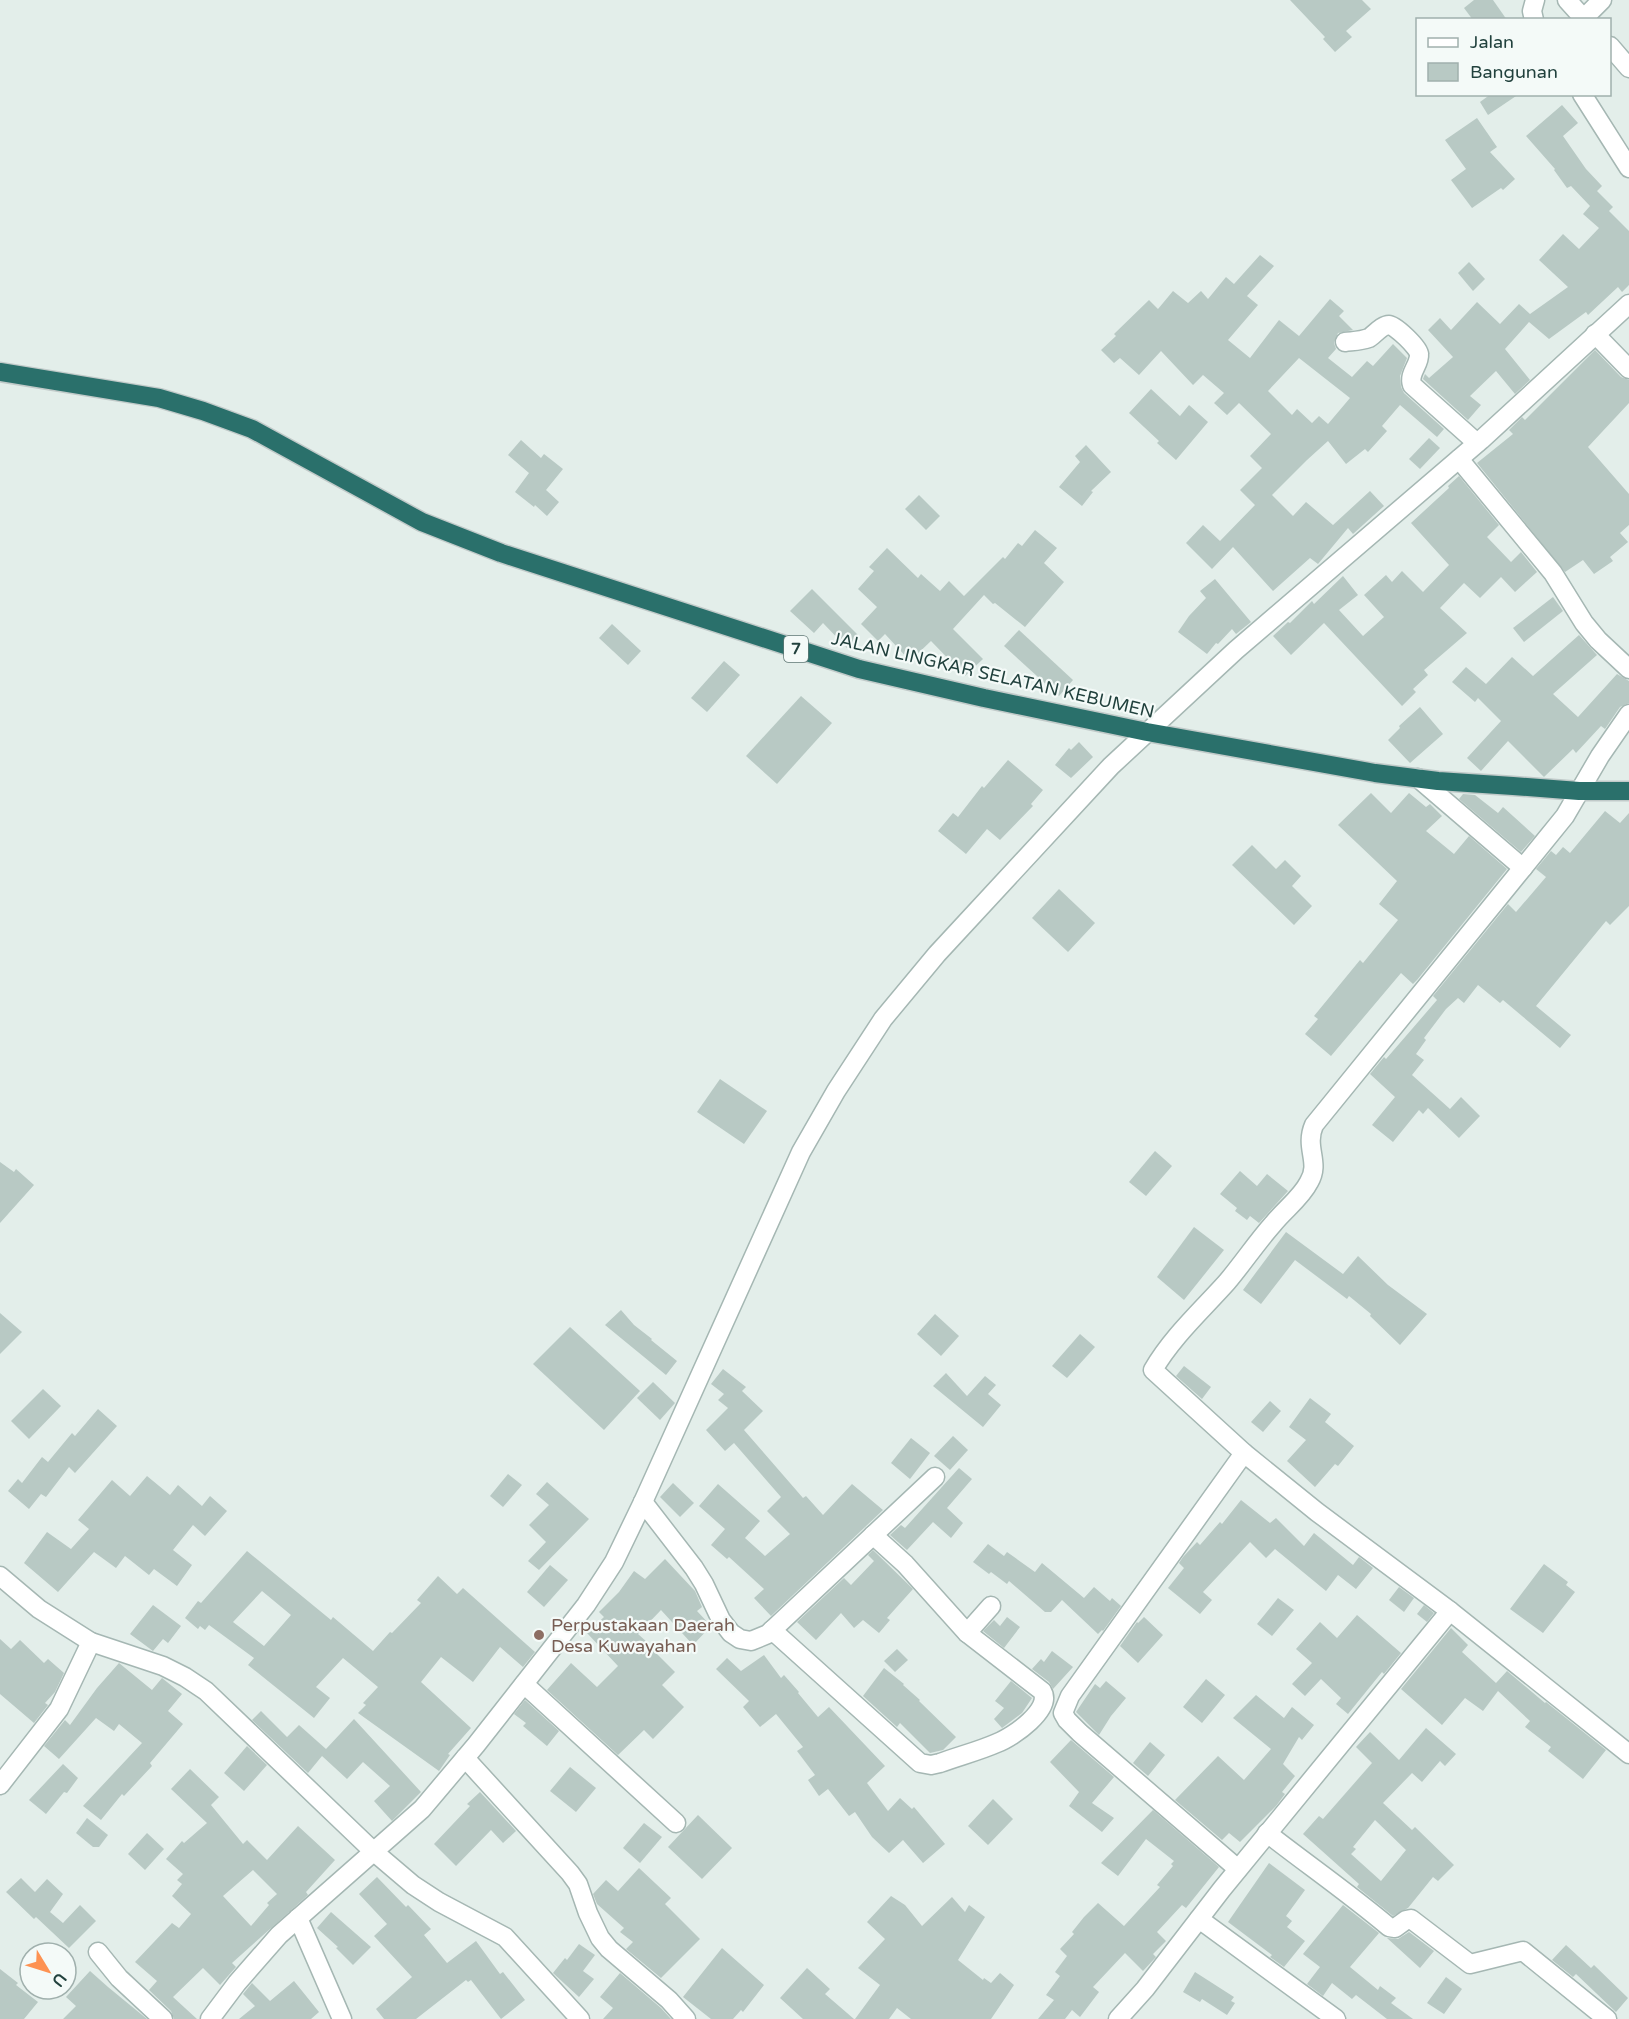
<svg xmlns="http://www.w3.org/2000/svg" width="1629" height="2019" font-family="'Varela Round',sans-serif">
<rect width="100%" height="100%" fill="#e3eeea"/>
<g fill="#b8c9c4" fill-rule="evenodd">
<path d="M1290,0H1362L1371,9L1346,31L1352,37L1335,52L1323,39L1325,37Z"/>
<path d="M1474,0H1493L1507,20H1473L1464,8Z"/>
<path d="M1491,94H1519L1488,115L1480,102Z"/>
<path d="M1562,105L1578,123L1563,136L1586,169L1602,186L1597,191L1613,207L1609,211L1629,231V285L1622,292L1618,287L1588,315L1586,312L1549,339L1529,322L1505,349L1530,380L1515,394L1496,371L1470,396L1481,405L1468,420L1423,379L1425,374L1429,378L1453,357L1428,330L1440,318L1451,330L1477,302L1500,324L1519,304L1530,314L1568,287L1539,260L1563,234L1579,249L1599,228L1583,214L1590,206L1571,186L1567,188L1554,170L1555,169L1526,136Z"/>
<path d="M1477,118L1497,147L1490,152L1515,179L1503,190L1501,188L1472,208L1451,180L1466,169L1445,140Z"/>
<path d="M1260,255L1274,266L1247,296L1258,305L1228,340L1250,358L1279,320L1299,336L1330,299L1344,311L1339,316L1353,330L1338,333L1334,343L1336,349L1328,358L1352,377L1367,361L1373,366L1393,344L1407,358L1400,376L1401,387L1404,393L1444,429L1437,437L1400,405L1382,426L1387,431L1368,452L1365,449L1346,464L1328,441L1307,460L1272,495L1293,516L1306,502L1333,525L1370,491L1384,506L1353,534L1348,528L1318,564L1310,558L1273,591L1233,547L1212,569L1186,543L1203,525L1220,541L1255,505L1240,490L1262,468L1250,456L1271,434L1239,403L1227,415L1214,403L1224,393L1203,375L1193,385L1161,351L1139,375L1120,358L1114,363L1101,350L1116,336L1114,334L1149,300L1158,309L1173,291L1188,303L1201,291L1208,299L1226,277L1234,284ZM1299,358L1350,398L1328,424L1319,416L1312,423L1297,409L1292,415L1268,391Z"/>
<path d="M1469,262L1485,279L1473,291L1458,273Z"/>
<path d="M1595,350L1621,377L1629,380V403L1588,447L1629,494V525L1620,533L1628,542L1610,557L1613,561L1594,574L1583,560L1565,572L1477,463L1513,434L1509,430L1522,417L1525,420Z"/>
<path d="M1151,389L1180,416L1189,405L1208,422L1176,460L1157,443L1159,441L1129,413Z"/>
<path d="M1429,438L1440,448L1420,469L1409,459Z"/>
<path d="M521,440L541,458L544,454L563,469L546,490L559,502L547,516L535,505L534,507L515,492L529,473L508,455Z"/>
<path d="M1086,445L1111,472L1091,491L1093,492L1082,506L1059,487L1080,462L1075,456Z"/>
<path d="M1459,476L1499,525L1487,537L1511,562L1521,552L1537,572L1515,592L1501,577L1480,598L1464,583L1440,608L1467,633L1424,670L1428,675L1413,689L1416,692L1402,706L1324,623L1291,655L1273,636L1288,622L1290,623L1312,601L1314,604L1343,576L1358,595L1339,610L1363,636L1384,617L1364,595L1386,575L1392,582L1402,571L1423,592L1449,565L1411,523L1449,488L1448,486Z"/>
<path d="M919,495L940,516L926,530L905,509Z"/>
<path d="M1035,530L1057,548L1044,563L1064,582L1025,627L995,603L993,604L984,595L953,629L983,659L965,676L931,641L910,661L885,634L878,641L861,624L877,607L858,589L874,571L869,567L887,548L918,578L921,574L940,591L949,581L964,596L1003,557L1005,559L1018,543L1022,546Z"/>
<path d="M1215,579L1251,622L1236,634L1232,629L1218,644L1216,643L1207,654L1178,632L1189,616L1206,598L1200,591Z"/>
<path d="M812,589L859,636L847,648L823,623L814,633L790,611Z"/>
<path d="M1553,597L1563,611L1524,642L1513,628Z"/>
<path d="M612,624L641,651L628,665L599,638Z"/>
<path d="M1019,630L1073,680L1059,696L1004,646Z"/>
<path d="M1579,635L1597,655L1553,694L1578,717L1617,674L1629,681V703L1620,707L1605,729L1601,726L1576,753L1573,749L1544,777L1508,741L1481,771L1467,758L1501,721L1478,698L1475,702L1452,682L1466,667L1486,684L1512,657L1533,676Z"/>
<path d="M724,661L740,675L707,712L691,698Z"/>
<path d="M801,696L832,723L777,784L746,756Z"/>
<path d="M1420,707L1443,734L1410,763L1388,740L1400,728L1399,726Z"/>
<path d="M1079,742L1093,757L1071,778L1055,765L1069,748L1071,750Z"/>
<path d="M1008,760L1043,790L1031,804L1033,806L1000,840L987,829L966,854L938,831L953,813L958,817L982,786L984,788Z"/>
<path d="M1371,793L1391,813L1409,793L1426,807L1430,804L1442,816L1426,831L1454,854L1469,836L1507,869L1417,980L1413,984L1401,973L1331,1056L1305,1034L1318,1019L1314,1016L1360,960L1363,963L1398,920L1379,904L1397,881L1338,825Z"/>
<path d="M1463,794L1475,795L1498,813L1503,807L1535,836L1521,852L1459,799Z"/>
<path d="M1605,811L1620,823L1629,813V906L1610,925L1606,921L1536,1006L1571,1035L1560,1048L1503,1000L1500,1003L1478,985L1464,1003L1458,998L1446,1009L1424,1038L1426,1040L1416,1054L1424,1060L1412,1075L1450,1109L1461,1097L1480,1116L1459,1138L1428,1108L1423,1114L1419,1110L1393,1142L1372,1125L1395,1097L1370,1074L1384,1057L1386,1059L1412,1029L1437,1000L1433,996L1508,904L1516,912L1546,877L1536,869L1551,851L1556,855L1563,847L1570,853Z"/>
<path d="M1252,845L1276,869L1285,860L1301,876L1292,886L1312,906L1294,925L1232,865Z"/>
<path d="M1059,889L1095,923L1068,952L1032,918Z"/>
<path d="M720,1079L767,1111L744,1144L697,1112Z"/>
<path d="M1155,1151L1172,1166L1146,1196L1129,1182Z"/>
<path d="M0,1162L14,1172L16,1169L34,1185L0,1223Z"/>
<path d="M1240,1171L1257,1186L1267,1174L1288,1191L1259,1223L1250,1216L1247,1220L1235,1211L1237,1208L1220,1194Z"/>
<path d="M1194,1227L1224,1250L1184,1300L1157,1277Z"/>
<path d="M1286,1232L1343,1274L1358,1256L1388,1285L1427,1314L1400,1345L1370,1316L1371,1314L1349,1296L1347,1299L1295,1260L1261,1304L1243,1290Z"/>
<path d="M621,1310L634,1325L652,1339L651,1340L677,1361L666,1375L605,1325Z"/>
<path d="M0,1313L22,1332L0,1354Z"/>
<path d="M935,1314L959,1336L941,1356L917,1334Z"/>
<path d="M570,1327L640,1391L604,1430L533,1364Z"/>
<path d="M1080,1334L1095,1347L1067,1378L1052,1366Z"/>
<path d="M1184,1366L1211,1387L1202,1399L1176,1376Z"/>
<path d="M723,1369L746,1387L742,1391L763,1411L744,1430L803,1498L806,1496L823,1515L852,1484L883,1510L771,1616L754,1598L764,1589L729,1557L727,1559L711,1545L725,1529L699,1506L718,1484L760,1521L745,1538L765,1556L790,1534L767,1511L781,1497L734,1443L725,1451L706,1430L728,1408L718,1400L724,1394L711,1384Z"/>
<path d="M946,1373L967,1396L985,1376L996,1385L988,1394L1001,1405L983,1427L933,1386Z"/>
<path d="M653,1382L675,1403L660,1420L637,1398Z"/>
<path d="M43,1389L61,1406L29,1439L11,1421Z"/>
<path d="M1310,1398L1331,1414L1325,1422L1354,1446L1338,1466L1335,1464L1315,1487L1287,1461L1306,1440L1289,1427Z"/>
<path d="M1270,1401L1281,1411L1263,1432L1251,1422Z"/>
<path d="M98,1409L117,1426L75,1473L69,1467L46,1497L41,1494L29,1509L8,1491L18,1479L22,1483L42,1457L48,1462L72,1433L75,1436Z"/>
<path d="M953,1436L968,1450L950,1470L934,1456Z"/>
<path d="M911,1438L930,1453L910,1479L891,1463Z"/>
<path d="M959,1468L972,1479L947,1508L963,1523L951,1538L933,1522L907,1550L890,1535L901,1525L905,1528Z"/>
<path d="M508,1474L522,1485L503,1507L490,1496Z"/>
<path d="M147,1476L170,1495L178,1485L202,1506L210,1496L227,1511L205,1536L193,1525L173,1550L192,1565L177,1586L154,1569L149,1575L125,1556L116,1568L94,1552L58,1592L24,1563L47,1532L71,1549L89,1529L78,1520L112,1480L130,1496Z"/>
<path d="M547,1482L589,1519L539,1570L528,1561L546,1542L529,1525L549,1505L536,1494Z"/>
<path d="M673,1483L694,1503L680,1517L660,1497Z"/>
<path d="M1241,1500L1270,1523L1276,1518L1304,1546L1314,1533L1353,1565L1359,1557L1373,1568L1356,1589L1338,1575L1326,1591L1275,1549L1266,1558L1250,1542L1203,1592L1212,1600L1200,1614L1168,1588L1184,1568L1179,1563L1183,1557L1197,1542L1200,1545L1220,1522L1222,1524Z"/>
<path d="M988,1544L1004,1556L1007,1552L1035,1572L1042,1563L1084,1598L1094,1587L1110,1601L1112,1598L1121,1606L1103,1631L1102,1630L1098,1634L1062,1600L1051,1612H1045L1009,1581L1007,1584L991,1572L989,1574L973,1562Z"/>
<path d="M873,1550L913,1589L887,1618L890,1620L879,1633L863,1620L854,1628L841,1613L816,1640L797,1622L844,1578L851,1585L874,1561L868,1555Z"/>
<path d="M247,1551L331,1620L333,1617L373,1651L390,1632L392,1633L421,1603L417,1600L438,1576L457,1594L463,1588L535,1652L523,1667L500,1647L473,1682L441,1657L421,1682L471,1728L448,1754L450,1755L439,1771L358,1713L366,1705L363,1703L378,1687L343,1658L316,1687L330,1698L314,1718L248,1665L254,1658L209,1625L205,1630L200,1626L198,1629L185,1618L198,1601L201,1603ZM262,1591L291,1615L264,1646L233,1622Z"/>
<path d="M665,1559L695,1591L702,1607L697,1611L711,1626L693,1645L661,1610L638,1634L658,1652L656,1653L675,1672L662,1685L684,1707L653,1739L644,1730L618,1755L547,1690L571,1663L597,1687L618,1666L587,1633L604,1617L599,1612L619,1592L634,1571L645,1579Z"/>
<path d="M1544,1564L1568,1582L1566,1585L1575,1592L1543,1633L1510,1609Z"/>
<path d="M550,1565L568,1580L544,1607L527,1592Z"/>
<path d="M1399,1587L1414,1598L1404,1612L1389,1600Z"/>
<path d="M1278,1598L1294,1610L1272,1636L1257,1624Z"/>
<path d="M153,1605L181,1626L168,1643L163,1639L153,1651L130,1634Z"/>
<path d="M1424,1605L1434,1613L1427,1622L1417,1614Z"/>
<path d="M1357,1615L1401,1653L1384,1674L1382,1672L1348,1714L1336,1704L1341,1698L1321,1679L1305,1696L1292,1684L1312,1663L1296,1649L1320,1622L1337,1638Z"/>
<path d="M1007,1617L1020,1627L1004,1648L983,1631L994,1620L1000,1626Z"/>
<path d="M1144,1617L1163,1635L1138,1663L1120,1646L1137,1622L1138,1623Z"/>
<path d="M1451,1628L1468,1645L1462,1652L1496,1683L1507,1671L1545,1703L1546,1702L1606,1750L1583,1779L1548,1751L1551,1747L1525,1727L1530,1721L1498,1691L1483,1711L1465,1698L1442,1725L1401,1689Z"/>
<path d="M0,1639L11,1649L20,1640L44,1663L48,1659L64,1673L55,1692L45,1703L48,1705L34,1723L0,1694Z"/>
<path d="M897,1649L908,1660L895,1672L884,1661Z"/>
<path d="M1052,1651L1073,1667L1053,1689L1049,1682L1032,1669L1041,1659L1044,1662Z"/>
<path d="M764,1655L781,1678L784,1675L799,1692L798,1693L818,1717L829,1707L885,1766L867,1783L888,1811L900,1798L912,1809L914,1807L945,1844L923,1863L903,1840L889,1853L872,1837L855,1812L849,1816L828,1789L819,1796L808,1780L815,1775L797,1751L803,1747L776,1714L760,1727L743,1707L749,1701L716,1669L727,1658L741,1671Z"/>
<path d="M119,1663L152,1690L162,1678L182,1694L168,1711L183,1724L150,1763L152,1766L124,1796L122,1794L101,1820L83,1806L142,1743L119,1724L114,1731L96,1718L59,1759L44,1746L65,1720L70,1725L97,1688Z"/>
<path d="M884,1668L904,1684L903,1685L920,1700L919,1701L956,1737L943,1750L930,1753L900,1723L897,1727L863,1696Z"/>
<path d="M1206,1679L1225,1695L1202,1723L1183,1707Z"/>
<path d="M1011,1681L1032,1698L1022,1713L1002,1728L994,1719L1004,1708L995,1701Z"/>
<path d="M1106,1681L1126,1698L1111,1716L1099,1735L1076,1712L1095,1684L1100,1688Z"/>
<path d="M1256,1695L1284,1718L1292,1707L1314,1725L1302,1740L1299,1737L1283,1764L1295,1776L1282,1792L1285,1794L1276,1806L1240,1842L1229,1833L1222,1840L1175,1800L1218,1756L1244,1780L1271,1749L1233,1718Z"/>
<path d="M525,1700L559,1731L547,1746L523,1726L526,1723L514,1714Z"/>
<path d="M261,1711L287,1737L299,1725L326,1749L354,1719L421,1792L392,1821L374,1801L390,1786L363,1762L347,1779L322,1756L308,1773L252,1720Z"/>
<path d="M1426,1728L1456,1754L1445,1766L1440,1761L1422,1782L1412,1773L1383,1803L1412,1830L1415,1827L1454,1865L1438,1881L1433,1877L1408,1908L1393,1916L1357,1887L1359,1884L1303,1834L1319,1816L1323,1819L1372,1763L1356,1747L1370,1732L1399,1760ZM1375,1820L1406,1850L1381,1881L1351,1854L1356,1849L1353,1847Z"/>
<path d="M1071,1740L1114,1777L1092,1803L1114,1818L1102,1832L1069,1806L1079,1792L1050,1762Z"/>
<path d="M1150,1742L1165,1755L1148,1776L1133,1763Z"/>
<path d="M247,1746L267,1765L244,1791L224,1773Z"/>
<path d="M63,1764L78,1778L67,1793L64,1792L46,1814L29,1800Z"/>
<path d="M570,1767L596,1788L576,1812L550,1791Z"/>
<path d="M190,1769L219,1797L211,1805L243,1844L247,1840L267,1860L298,1826L335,1860L306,1892L308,1895L232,1963L236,1967L220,1985L203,1968L173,1997L197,2019H174L171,2011L149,1990L157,1981L135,1962L172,1923L179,1928L191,1914L172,1896L182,1884L177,1880L183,1874L166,1859L182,1841L184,1843L207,1823L171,1789ZM253,1870L277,1894L267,1903L269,1905L251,1926L223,1896Z"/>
<path d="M480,1792L516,1831L503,1843L491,1830L456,1866L434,1844L470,1806L467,1804Z"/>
<path d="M993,1799L1013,1819L988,1845L968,1826Z"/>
<path d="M1153,1810L1219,1867L1186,1908L1182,1905L1157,1932L1166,1941L1153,1954L1156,1957L1143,1971L1125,1953L1093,1987L1099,1992L1080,2017L1072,2010L1065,2019H1038L1054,2000L1046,1995L1060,1976L1055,1972L1067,1956L1060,1949L1074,1934L1072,1932L1084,1917L1098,1903L1124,1926L1160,1887L1157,1885L1173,1866L1171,1864L1174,1861L1146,1839L1118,1876L1101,1863Z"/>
<path d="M698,1815L732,1848L702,1879L668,1847Z"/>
<path d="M87,1818L108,1835L99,1847H93L76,1833Z"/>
<path d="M644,1823L662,1837L640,1863L623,1848Z"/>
<path d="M147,1833L164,1849L145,1870L128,1854Z"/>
<path d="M1269,1863L1305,1890L1286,1916L1292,1921L1287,1927L1305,1941L1284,1967L1270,1957L1272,1955L1228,1922Z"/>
<path d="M639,1868L671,1898L665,1904L700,1939L661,1978L626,1949L633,1942L620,1932L624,1928L597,1904L593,1894L606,1880L618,1891Z"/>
<path d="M377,1877L406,1907L408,1905L431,1929L424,1935L447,1963L476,1941L500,1974L503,1972L525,2000L501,2019L471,1980L468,1982L466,1980L416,2019H384L376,2009L412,1977L374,1936L387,1924L359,1894Z"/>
<path d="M21,1878L35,1892L47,1879L63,1894L50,1912L63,1923L80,1905L96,1921L69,1948L36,1917L34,1919L6,1892Z"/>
<path d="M891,1896L905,1905L922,1926L952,1897L965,1912L969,1905L985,1917L958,1960L983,1980L984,1978L991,1983L1000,1973L1014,1985L991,2019H911L897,2008L889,2019H855L880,1985L858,1968L885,1939L867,1922Z"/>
<path d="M1343,1905L1379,1933L1350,1967L1378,1990L1380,1986L1396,1998L1391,2003L1413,2019H1387L1356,1995L1352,1999L1332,1983L1323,1996L1307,1984L1320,1967L1303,1954Z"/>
<path d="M331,1912L371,1947L353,1965L336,1948L338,1947L317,1928Z"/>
<path d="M1409,1932L1434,1951L1420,1968L1387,1938L1398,1939Z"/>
<path d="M579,1944L595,1955L583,1971L594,1979L579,1997L553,1973L565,1958L567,1960Z"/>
<path d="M1566,1945L1591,1968L1594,1965L1628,1998L1616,2012L1576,1974L1573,1977L1552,1960Z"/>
<path d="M722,1948L764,1985L743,2012L741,2010L733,2019H711L683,1997Z"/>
<path d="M807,1968L830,1989L825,1994L854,2019H803L780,1998Z"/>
<path d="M0,1969L18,1983L16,1985L38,2002L24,2019H0Z"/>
<path d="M90,1971L108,1987L147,2019H63L76,2006L66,1997Z"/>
<path d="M1195,1972L1234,1997L1231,2001L1235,2003L1227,2015L1202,1999L1200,2002L1183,1992Z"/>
<path d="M620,1973L661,2008L671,2019H603L613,2008L600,1997Z"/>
<path d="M1446,1977L1462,1989L1444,2014L1427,2003Z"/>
<path d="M294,1981L319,2012L311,2019H239L255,2006L243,1994L252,1983L270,2001Z"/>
</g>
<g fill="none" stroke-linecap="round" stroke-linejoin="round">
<g stroke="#a5b7b3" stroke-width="21">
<g id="street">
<path d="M1567,0L1585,20"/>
<path d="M1584,18L1602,0"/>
<path d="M1534,20L1532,11L1535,0"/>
<path d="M1610,46L1629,68"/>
<path d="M1582,94L1629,168"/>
<path d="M1595,334L1629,369"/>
<path d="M1345,342C1353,341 1361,341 1369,338C1374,335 1382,325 1389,325C1395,325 1419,348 1419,354C1420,365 1408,373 1412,385L1477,443"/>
<path d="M1459,459L1553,573L1584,623L1598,640L1629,669"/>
<path d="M1418,778L1523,868"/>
<path d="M1244,1453L1153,1370C1172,1337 1202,1310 1227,1282C1243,1263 1257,1242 1273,1224C1284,1210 1301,1198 1309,1182C1321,1162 1304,1148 1314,1125L1565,816L1600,756L1629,714"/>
<path d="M643,1502L694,1568L704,1584L721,1620L731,1633L740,1639L751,1641L768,1634L935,1477"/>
<path d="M0,1576L39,1609L91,1642L163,1666L185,1677L206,1691L373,1851L413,1885L439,1902L505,1937L580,2019"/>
<path d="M772,1630L920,1763L931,1765L940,1763C959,1756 979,1751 997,1743C1013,1737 1053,1709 1042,1691L967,1633L905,1564L873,1535"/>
<path d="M967,1633L991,1606"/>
<path d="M524,1684L676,1823"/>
<path d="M465,1758L570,1873L578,1884L588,1913L600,1938L609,1949L669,2000L686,2019"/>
<path d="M0,1785L59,1709L91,1642"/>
<path d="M1267,1833C1308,1865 1350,1894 1389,1927L1395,1928L1406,1920L1411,1919L1470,1964L1523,1951L1607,2019"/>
<path d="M1238,1869L1080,1733L1067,1720L1063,1713L1070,1696L1244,1453L1317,1512L1450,1611L1629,1754"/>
<path d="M298,1918L342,2019"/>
<path d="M1199,1919L1336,2019"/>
<path d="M98,1952L119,1978L163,2019"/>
<path d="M210,2019L237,1983L279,1935L422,1809L476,1745L586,1605L614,1562L643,1502L801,1152L836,1091L883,1019L937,954L1111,766L1236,650L1481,440L1629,304"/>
<path d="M1118,2019L1145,1989L1222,1889L1450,1611"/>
</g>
</g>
<g stroke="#c1cac9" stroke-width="21">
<path id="highway" d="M0,372L159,398L203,411L252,429L422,522L501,553L859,669L984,698L1147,732L1375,773L1438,781L1513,786L1579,791H1629"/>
</g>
<use href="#street" stroke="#fff" stroke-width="18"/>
<use href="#highway" stroke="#2a706b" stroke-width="18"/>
</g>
<circle fill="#8d6e63" stroke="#f4faf8" stroke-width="2" cx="539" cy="1635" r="6"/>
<g text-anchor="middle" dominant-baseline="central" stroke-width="4.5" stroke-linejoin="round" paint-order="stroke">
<rect fill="#f4faf8" stroke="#607875" stroke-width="1.5" x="784" y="636" width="24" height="26" rx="4.5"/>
<g font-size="16" font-weight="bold" fill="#21413d">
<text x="796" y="649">7</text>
</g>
<g font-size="18" fill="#21413d" stroke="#f4faf8">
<text transform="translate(993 675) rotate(13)">JALAN LINGKAR SELATAN KEBUMEN</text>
</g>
<g font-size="18" fill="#785e54" stroke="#f4faf8" text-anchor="start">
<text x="551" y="1625">Perpustakaan Daerah<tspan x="551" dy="21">Desa Kuwayahan</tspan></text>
</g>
</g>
<rect x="1416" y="18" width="195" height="78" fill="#f4faf8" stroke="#a0b0ad" stroke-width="1.5"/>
<rect x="1428" y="38" width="30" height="9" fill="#ffffff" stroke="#a0b0ad" stroke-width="1.5"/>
<text x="1470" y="48" font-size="18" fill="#21413d">Jalan</text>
<rect x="1428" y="63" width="30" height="18" fill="#b8c9c4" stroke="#a0b0ad" stroke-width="1.5"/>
<text x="1470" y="78" font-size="18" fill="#21413d">Bangunan</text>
<g transform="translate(48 1971) rotate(128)"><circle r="28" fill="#f4faf8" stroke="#a0b0ad" stroke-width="1.5"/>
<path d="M0-4.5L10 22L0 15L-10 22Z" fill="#fd9252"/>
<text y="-9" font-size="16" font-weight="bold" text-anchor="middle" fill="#21413d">U</text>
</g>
</svg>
